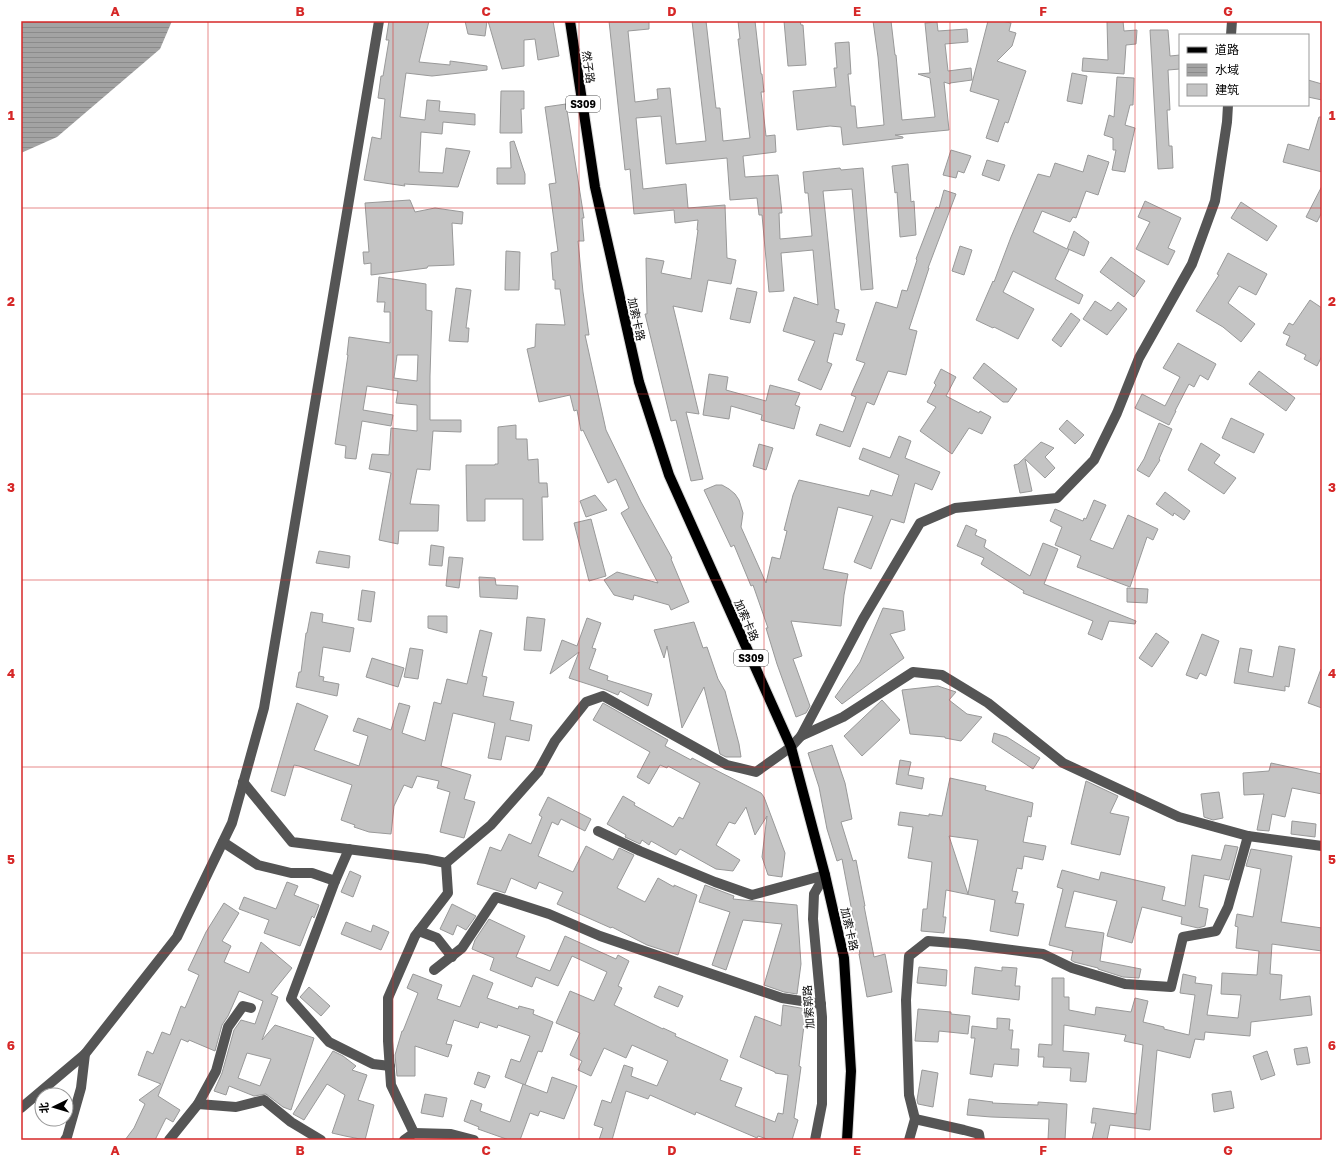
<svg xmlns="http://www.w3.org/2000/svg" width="1343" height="1161" font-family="'Golos Text','Noto Sans SC',sans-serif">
<defs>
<pattern id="water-rules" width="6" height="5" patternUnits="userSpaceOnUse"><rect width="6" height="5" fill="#a3a3a3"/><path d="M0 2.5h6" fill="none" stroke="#8b8b8b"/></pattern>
</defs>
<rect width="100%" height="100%" fill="#fff"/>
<path fill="url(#water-rules)" d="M21,21H172L160,49L57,137L21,153Z"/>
<g fill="#c4c4c4" stroke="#999" fill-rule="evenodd">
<path d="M389,21H429L419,62L450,65V61L487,66V70L432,76L406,73L400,117L425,120L427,100L440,101L439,111L475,114V125L443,122L442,134L421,132L419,172L443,173L446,148L470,151L458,187L404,184L405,186L364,180L372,137L381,139L385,99L378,98L381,76H383L389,40H386Z"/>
<path d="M465,21H487L485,36L468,34Z"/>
<path d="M488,21H553L559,56L538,60L535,39L524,40V66L502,69Z"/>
<path d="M609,21H649V29L628,31L635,102L658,99L657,89L670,88L676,144L706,141L692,21H706L716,108H720L723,141L750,138L738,39H740L738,21H755L761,74H762L764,92H761L766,136L775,135L776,152L743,156L745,177L778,175L782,213H779L780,239L812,236L808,193H805L803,172L840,168L841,170L863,168L873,289L861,290L852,189L823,191L835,309L839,310L836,322L845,324L842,335L834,333L827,362L832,364L821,390L798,380L815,341L783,331L794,297L818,305L813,250L781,253L784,291L769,292L762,215H759L757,198L730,200L727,158L666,164L661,116L636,118L643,189L686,184L688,208L725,205L727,258L736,260L731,284L708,280L702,312L673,306L699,414L686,412L703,479L691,481L676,420L671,421L645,314H647L646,258L664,261L661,273L691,279L698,230H697L698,220L675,223L674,210L634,214L630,169L625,170Z"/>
<path d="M784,21H800L801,25H803L806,65L788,66Z"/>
<path d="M873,21H891L895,55H896L902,120L935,117L930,78L918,74L930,73L925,23L937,22L938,31L967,29L968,42L945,44L948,71L971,68L972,80L950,83V84L944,82L949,130L895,135L903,137V138L843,145L841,127L830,126L797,130L793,91L836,87L834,68H837L835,43L849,42L851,74H848L851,106H855L857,128L884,125L878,57Z"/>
<path d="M988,21H1002L1011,23L1009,31L1016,33L1012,46L997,61L1026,71L1008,123L1005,122L998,142L986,138L999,100L970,91Z"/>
<path d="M1107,21H1123L1124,31L1137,30L1136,44L1126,45L1124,74L1082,71L1083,58L1108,60Z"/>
<path d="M1150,30H1168L1170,56L1180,55V69L1168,70L1170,110H1167L1169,146H1172L1173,168L1158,169Z"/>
<path d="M1072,73L1087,76L1082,104L1067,101Z"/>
<path d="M1117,77L1134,78L1133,105H1130L1125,125L1135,128L1125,172L1112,170L1116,150H1113V138L1104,135L1109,115L1114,117Z"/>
<path d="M1308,80L1322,84V100L1308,97Z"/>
<path d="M501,91H524V109H521L522,133H500Z"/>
<path d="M566,104L584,218H582L584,241H578L583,292L589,335H585L606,430L641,502L672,558L671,559L689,602L671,610L669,605L634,595L633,600L614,595L604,580L617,572L658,583L621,513L629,508L616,479L608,483L583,430L581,431L577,410L574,411L570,395L539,402L527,349L535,347L536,324L565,325L560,289H555V280H553L551,253L558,251L549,184L556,183L545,107Z"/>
<path d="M1319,117H1322V172L1283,162L1288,144L1309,150Z"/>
<path d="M514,141L525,174V184H497V168H511L510,142Z"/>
<path d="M951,150L971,156L964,173L958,171L956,178L943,175Z"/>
<path d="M1088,155L1109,162L1098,195L1086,191L1076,218L1073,217L1070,222L1042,211L1033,232L1067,249L1074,231L1089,242L1084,256L1068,249L1069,250L1055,279L1083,295L1079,304L1013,271L1003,292L1034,309L1018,339L994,327L993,328L976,320L993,281L994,282L1011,237L1038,174L1050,177L1055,163L1083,172Z"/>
<path d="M987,160L1005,165L999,181L982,175Z"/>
<path d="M908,164L911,202L914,201L916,235L900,237L897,192L895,193L892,166Z"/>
<path d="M1322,186V212L1317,222L1306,217Z"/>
<path d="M944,190L956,194L928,268H929L909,329L917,331L906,375L888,371L874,405L867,402L850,447L816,435L820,424L843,432L856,397L851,395L865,363L856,360L876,302L897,308L902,290L907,291L917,260L916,259L936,207L939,208Z"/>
<path d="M410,200L415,212L435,208L463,212L462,224L452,223L454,265L428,266L427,268L371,275V263L364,264L363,252H369L365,203Z"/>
<path d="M1145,201L1181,218L1168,248L1175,251L1168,265L1136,249L1150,222L1138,217Z"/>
<path d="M1241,202L1277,226L1267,241L1231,218Z"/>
<path d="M960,246L972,250L964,275L952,271Z"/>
<path d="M506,251L520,252L519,290H505Z"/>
<path d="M1228,253L1267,274L1256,295L1239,286L1228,303L1255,324L1241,342L1223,327L1196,311L1219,275L1217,274Z"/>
<path d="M1111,257L1145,281L1134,297L1100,272Z"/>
<path d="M379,277L426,284V310L432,311L430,376V420H461V432L433,431L430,470L417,469L410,504L439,505L438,531H399L398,544L379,540L391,473L369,469L372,454L389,455L391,428L417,431V405L396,403L398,391L367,386L363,410L393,415L391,426L362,421L356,459L345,458L346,446L335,444L348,355H347L349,337L390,343V312H384L385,302H377ZM397,355H418L417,381L394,378Z"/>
<path d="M456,288L471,290L466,328H469L468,342L449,341Z"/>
<path d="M737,288L757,292L750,323L730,319Z"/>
<path d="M1310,300L1322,308V356L1317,366L1304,359L1306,355L1286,345L1290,336L1283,333L1289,323L1293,325Z"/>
<path d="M1095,301L1111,311L1118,302L1127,309L1107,335L1083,319Z"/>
<path d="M1071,313L1080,320L1061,347L1052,340Z"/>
<path d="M1178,343L1216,364L1208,380L1200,375L1194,387L1189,384L1175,411H1176L1169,425L1135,408L1142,394L1165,406L1180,377L1163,368Z"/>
<path d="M984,363L1017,389L1008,402H1003L973,378Z"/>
<path d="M941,369L956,377L946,396L979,413L980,411L991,417L982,434L969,428L952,454L920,431L936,407L927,402L936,385L934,383Z"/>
<path d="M1259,371L1295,398L1286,411L1249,384Z"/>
<path d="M709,374L728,377L726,390L766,401L770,385L800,393L795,405L800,407L794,429L761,420L762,415L731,406L729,419L703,415Z"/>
<path d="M1231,418L1264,434L1254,453L1222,438Z"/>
<path d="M1067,420L1084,435L1075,444L1059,429Z"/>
<path d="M1159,423L1172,429L1159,459L1160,460L1149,477L1137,470L1144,459Z"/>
<path d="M516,425V439H527L528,460L538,459L539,483H547L548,497H542L543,540H523V499H485V521H467L466,465H495V464H498V427Z"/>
<path d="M899,436L911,441L905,458L940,472L932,490L915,483L904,523L891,519L871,569L854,562L873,516L838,507L823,569L848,574L844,595L841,626L791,621L802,656L793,659L810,706L806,713L796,717L777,664L766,628H768L753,585L751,586L734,545L731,547L704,490L716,485H722L729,489L735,494L739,500L743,513L741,527L766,583L772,557L780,559L787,531L784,530L793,495L799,480L869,496L871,490L892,496L899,475L859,459L863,448L890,458Z"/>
<path d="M1041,442L1054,448L1045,457L1055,468L1045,478L1025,459L1032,491L1020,493L1014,465L1018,464Z"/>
<path d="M1201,443L1220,455L1214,463L1236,478L1224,494L1188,470Z"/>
<path d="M759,444L773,448L766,470L753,466Z"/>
<path d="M1165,492L1190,511L1184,520L1174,513L1173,516L1156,504Z"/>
<path d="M595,495L607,510L586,517L580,501Z"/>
<path d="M1094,500L1106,505L1090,540L1113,549L1128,515L1158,529L1153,540L1147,537L1130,587L1077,567L1081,556L1055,545L1062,527L1050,521L1055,509L1083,521L1084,518L1086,519Z"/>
<path d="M591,519L606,576L589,581L574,523Z"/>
<path d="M966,525L977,530L975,535L986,540L984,547L1030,576L1043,543L1058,549L1044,584L1136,621L1135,624L1109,621L1102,640L1088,634L1093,621L1023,593L1024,591L981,564L984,558L957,546Z"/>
<path d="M431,545L444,547L442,566L429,565Z"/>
<path d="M319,551L350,556L349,568L316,563Z"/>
<path d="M449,557L463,558L459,588L446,586Z"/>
<path d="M479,577L495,578L496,585L518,586L517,599L480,597Z"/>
<path d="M1127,588L1148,589L1147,603L1127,602Z"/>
<path d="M362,590L375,592L371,622L358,620Z"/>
<path d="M883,608L903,611L905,630L890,634L904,658L842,704L835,697L860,662Z"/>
<path d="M311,612L323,614L322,622L354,628L350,652L323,647L319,676L324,677L323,681L339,684L337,696L296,687L299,672H301L306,633H307Z"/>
<path d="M428,616H447V633L428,628Z"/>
<path d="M527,617L545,619L541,651L524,650Z"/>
<path d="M587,618L601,623L592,648L596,649L589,669L608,676L607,680L652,694L648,706L620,691L618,695L606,690L569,678L579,652L550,674L562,640L577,646Z"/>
<path d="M694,622L703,648L707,647L718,679L725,691L739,744L741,757H726L720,754L704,687L682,728L667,646L664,658L654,630Z"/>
<path d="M480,630L492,633L482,676L487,677L483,696L514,702L510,720L532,725L529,741L506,736L501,760L488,758L495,723L453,713L441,766L471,775L464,799L475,802L464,838L440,832L450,792L437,788L439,781L417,776L412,788L404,785L394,806L391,834L369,832L354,827L355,825L341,820L352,785L299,766L294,765L285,796L271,791L297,703L328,716L314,750L359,766L368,736L353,731L358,718L391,730L399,703L410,706L402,733L425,741L434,702L441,704L447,679L467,684Z"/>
<path d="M1156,633L1169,642L1152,667L1139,658Z"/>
<path d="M1202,634L1219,641L1206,676L1200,673L1197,679L1186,675Z"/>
<path d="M1279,646L1295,649L1289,687L1285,686V691L1234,683L1240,648L1252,650L1248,672L1273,677Z"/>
<path d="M410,648L423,650L418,679L404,677Z"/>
<path d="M372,658L404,668L398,687L366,677Z"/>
<path d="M1321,669L1322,670V708L1308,703Z"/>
<path d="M938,686L956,692L949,700L967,714L982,717L961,741L945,738V737L910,734L902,690Z"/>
<path d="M882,700L900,720L862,756L844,736Z"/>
<path d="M603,703L668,740L665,746L691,760L692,758L761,793L764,797L785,853L782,877L768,875L762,857L767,816L755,835L746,807L735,824L729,822L716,845L740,860L733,871L716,869L680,849L676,855L651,841L649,845L642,840L640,844L625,837L626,835L607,824L623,796L635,803L634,805L673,827L679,817L683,819L700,783L668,766L667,768L660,765L649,784L637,777L650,752L593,720Z"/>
<path d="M994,733L1007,737L1040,758L1033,769L992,742Z"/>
<path d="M832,745L845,783L852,819L841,822L853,861L856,860L865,906H864L874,957L885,954L892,992L867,997L859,954H860L842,859L837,861L827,829L819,787L808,753Z"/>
<path d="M900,760L911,762L908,775L924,778L922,789L896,784Z"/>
<path d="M1271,763L1322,774V794L1292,788L1285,817L1272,814L1269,831L1257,830L1264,794L1244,795L1243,773L1269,771Z"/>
<path d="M950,778L986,786L985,790L1033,803L1031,817L1028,816L1023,842L1046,846L1043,860L1024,856L1022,869L1017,868L1012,891L1018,892L1015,903L1024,904L1018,936L990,931L995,900L946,890L943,917H946L944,933L921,931L923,909H927L932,862L908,858L913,827L898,825L900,812L929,816V814L942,816ZM949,836L978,840L968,894Z"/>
<path d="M1086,781L1118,796L1110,813L1129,817L1120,855L1071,844Z"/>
<path d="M1219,792L1223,818L1213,820L1204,817L1201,794Z"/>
<path d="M548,797L591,819L585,831L561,819L558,825L552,822L538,856L573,872L586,846L613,860L619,848L634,855L617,888L645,902L658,878L674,887V885L697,895L678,955L647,945L612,927L611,928L557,904L563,892L539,882L536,889L511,878L505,893L477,884L490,847L501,851L509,834L531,844L542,817L539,815Z"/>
<path d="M1292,821L1316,824L1315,837L1291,834Z"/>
<path d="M1225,845L1238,847L1229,880L1204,875L1199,907L1208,909L1205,926L1198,928L1181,924L1182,917L1142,907L1132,943L1107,936L1117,901L1074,891L1065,927L1104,933L1100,961L1141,969L1139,978L1123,977L1098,969V968L1074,962L1071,960L1073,951L1049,945L1063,889L1057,887L1062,870L1099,880L1101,872L1165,887L1162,900L1185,906L1192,855L1221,860Z"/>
<path d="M1251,849L1292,856L1281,922L1322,928V951L1272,944L1270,974L1282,975L1280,1000L1310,996L1312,1015L1251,1022L1250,1036L1205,1032L1204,1040L1195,1039L1190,1058L1157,1050L1150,1130L1110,1125L1107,1140H1092L1096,1123H1091L1093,1108L1136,1114L1143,1045L1124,1041L1126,1035L1064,1025L1063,1051L1089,1053L1086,1082L1070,1081L1071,1068L1043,1067L1044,1057H1038L1039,1044L1052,1045V978H1064V997H1069V1010L1095,1015L1096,1007L1131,1012L1135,998L1148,1001L1143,1022L1164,1027V1029L1189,1035L1195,995L1180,993L1183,974L1196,977L1195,983L1212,985L1207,1015L1238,1018L1241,995L1221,994L1222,973L1257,975L1259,951L1236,948L1238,927L1235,926L1237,914L1253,917L1261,869L1246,866Z"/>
<path d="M350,871L361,876L353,897L341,892Z"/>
<path d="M287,882L298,886L294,895L319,905L314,918L312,916L300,946L264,933L269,920L239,909L244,897L276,909Z"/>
<path d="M705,885L734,896L733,899L797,905L801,964L797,994L784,992L764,985L782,924L743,920L726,970L712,965L730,912L699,902Z"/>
<path d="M224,903L239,913L222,941L231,946L224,962L249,973L261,942L292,968L271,994L278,997L262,1040L275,1025L314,1038L291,1110L283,1107L266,1094L254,1096L229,1086L226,1095L214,1091L222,1073L234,1030L241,1020L255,1024L263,1001L239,991L228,1016L222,1025L215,1051L189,1040L188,1042L181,1039L158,1096L180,1110L173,1122L166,1118L155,1140H125L134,1128L145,1104L139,1100L161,1084L138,1075L147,1051L153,1054L162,1032L170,1035L181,1006L185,1008L199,975L188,970L206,932ZM247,1053L271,1059L260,1086L238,1078Z"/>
<path d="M452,904L476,916L466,930L457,925L453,935L440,929Z"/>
<path d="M489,919L525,936L516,957L550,971L565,936L616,959L618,955L629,961L618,986L622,988L614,1005L663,1029V1028L676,1034L675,1036L728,1060L720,1080L742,1088L735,1106L775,1122L778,1113L783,1114L788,1075L775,1073V1072L740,1057L755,1016L781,1026L783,1005L806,1009L799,1066L801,1067L794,1118L798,1120L792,1140H770L758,1136L757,1138L696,1112L695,1115L693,1114L650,1095L648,1099L626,1091L612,1140H599L603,1128L594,1125L602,1100L611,1103L624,1065L633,1068L631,1076L657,1086L668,1061L632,1045L626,1058L604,1048L591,1076L578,1070L582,1061L570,1055L580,1033L556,1023L570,991L594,1001L607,972L572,956L558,986L536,977L532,987L490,970L494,958L472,949L475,940Z"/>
<path d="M346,922L371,932L373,925L389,932L381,950L341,934Z"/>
<path d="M919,967L947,970L946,986L917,983Z"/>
<path d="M975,967L1002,971V967L1017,968L1015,986H1020L1019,1000L972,994Z"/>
<path d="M413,974L442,985L437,999L460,1007L473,975L493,983L487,998L518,1009L519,1006L534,1010L533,1014L553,1022L542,1052L538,1051L525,1085L505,1077L511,1059L520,1062L530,1036L498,1025L497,1028L480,1022L478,1028L454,1020L446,1044L452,1045L448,1057L415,1046V1076H397L395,1055L402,1031H403L418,993L407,988Z"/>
<path d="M659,986L683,996L678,1007L654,997Z"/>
<path d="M309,987L330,1006L321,1016L300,997Z"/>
<path d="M918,1009L951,1012V1014L970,1016L968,1034L939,1031L938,1042L915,1041Z"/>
<path d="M997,1018L1010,1019L1009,1030H1013L1011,1049H1019L1018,1066L994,1064L992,1077L970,1074L975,1038H971L972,1026L997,1029Z"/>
<path d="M1307,1047L1310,1063L1297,1065L1294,1049Z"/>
<path d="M333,1051L343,1056L356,1066L352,1070L367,1075L358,1100L374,1105L365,1140L345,1136L332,1133L345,1095L327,1084L304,1120L293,1114Z"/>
<path d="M1267,1051L1275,1075L1261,1080L1253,1056Z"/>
<path d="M922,1070L938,1073L933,1107L918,1104L917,1100Z"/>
<path d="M478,1072L490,1076L485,1088L474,1084Z"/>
<path d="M552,1077L577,1086L564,1119L540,1111L538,1116L530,1113L520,1140H509L478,1129L479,1127L464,1121L471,1100L482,1104L480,1111L510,1122L523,1084L547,1093Z"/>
<path d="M1231,1091L1234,1108L1214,1112L1212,1094Z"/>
<path d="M425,1094L447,1098L443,1117L421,1113Z"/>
<path d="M969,1099L993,1102L992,1103L1038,1105V1102L1067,1104L1065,1140H1048L1049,1119L991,1117L967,1115Z"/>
</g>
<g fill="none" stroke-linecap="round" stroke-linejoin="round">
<g stroke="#dbdbdb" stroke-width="12">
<path id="major" d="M570,21L595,187L639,382L669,475L791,747L825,875L844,958L851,1071L847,1140"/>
</g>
<g stroke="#555" stroke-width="10">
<path d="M1231,35L1232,21"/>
<path d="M801,736L843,717L913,672L942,675L988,703L1063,763L1179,817L1248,836L1322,846"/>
<path d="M243,782L292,842L426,859L446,863L491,825L538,772L555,741L586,702L603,696L727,765L756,772L791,747L801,736L863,619L920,523L955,508L1057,498L1094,460L1117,413L1139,358L1192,264L1215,201L1227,122L1228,105"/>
<path d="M598,831L640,851L715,882L752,895L825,875"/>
<path d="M223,842L258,865L291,873H312L335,881"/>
<path d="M349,849L335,881L291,999L329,1042L373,1064L390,1066"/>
<path d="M419,931L437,938L452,957"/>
<path d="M434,970L462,948L496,897L549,914L600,936L782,998L821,1004"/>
<path d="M198,1104L236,1107L264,1100L291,1122L321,1140"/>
<path d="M21,1108L85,1054L177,937L232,823L264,708L379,21"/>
<path d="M915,1119L964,1130L979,1134L980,1140"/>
<path d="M414,1133L391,1085L388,1041V998L415,936L448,893L446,863"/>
<path d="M65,1140L67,1137L81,1088L85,1054"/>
<path d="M169,1140L198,1104L216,1071L228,1027L243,1006L251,1008"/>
<path d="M404,1140L414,1133L451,1134L474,1140"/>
<path d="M815,1140L822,1104V1017L813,919L814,894L825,875"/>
<path d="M909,1140L915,1119L909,1095L906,1000L909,956L928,941L966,944L1043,954L1072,968L1125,984L1171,987L1183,937L1216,931L1228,907L1248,836"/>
</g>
<use href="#major" stroke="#000" stroke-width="10"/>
</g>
<path fill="none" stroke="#d62828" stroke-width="1" stroke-opacity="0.55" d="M208,21V1140M393,21V1140M579,21V1140M764,21V1140M950,21V1140M1135,21V1140M21,208H1322M21,394H1322M21,580H1322M21,767H1322M21,953H1322"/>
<g text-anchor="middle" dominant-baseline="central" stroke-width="4" stroke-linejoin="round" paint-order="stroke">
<g fill="#fff" stroke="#4c4c4c" stroke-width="1">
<rect x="566" y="96" width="34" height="16" rx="3"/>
<rect x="734" y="650" width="34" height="16" rx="3"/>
</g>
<g font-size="10" font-weight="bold" fill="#000">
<text x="583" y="104">S309</text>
<text x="751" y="658">S309</text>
</g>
<g font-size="11" fill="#000" stroke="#fff">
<text transform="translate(589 67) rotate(82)">然子路</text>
<text transform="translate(637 319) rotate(78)">加索卡路</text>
<text transform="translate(747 620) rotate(66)">加索卡路</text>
<text transform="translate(850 929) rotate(77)">加索卡路</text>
<text transform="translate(808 1007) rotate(-94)">加索郭路</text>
</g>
</g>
<rect width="1343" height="1161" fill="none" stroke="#ffffff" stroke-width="44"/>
<rect x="1179" y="34" width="130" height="72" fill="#ffffff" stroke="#999999"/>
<rect x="1187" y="47" width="20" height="6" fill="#000000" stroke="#999999"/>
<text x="1215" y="54" font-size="12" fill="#000000">道路</text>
<rect x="1187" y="64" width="20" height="12" fill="url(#water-rules)" stroke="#999999"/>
<text x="1215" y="74" font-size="12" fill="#000000">水域</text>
<rect x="1187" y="84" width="20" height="12" fill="#c4c4c4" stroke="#999999"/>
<text x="1215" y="94" font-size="12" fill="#000000">建筑</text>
<g transform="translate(54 1107) rotate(265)"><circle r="19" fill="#ffffff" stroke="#999999"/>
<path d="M0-3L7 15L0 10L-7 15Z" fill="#000000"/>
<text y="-6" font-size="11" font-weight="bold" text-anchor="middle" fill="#000000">北</text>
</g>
<rect x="22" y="22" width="1299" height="1117" fill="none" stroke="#d62828" stroke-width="1.5"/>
<g font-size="13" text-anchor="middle" font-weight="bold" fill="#d62828">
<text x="115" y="16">A</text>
<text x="300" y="16">B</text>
<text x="486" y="16">C</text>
<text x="672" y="16">D</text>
<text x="857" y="16">E</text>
<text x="1043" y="16">F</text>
<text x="1228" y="16">G</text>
<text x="11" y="120">1</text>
<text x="1332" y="120">1</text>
<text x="11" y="306">2</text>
<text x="1332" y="306">2</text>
<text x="11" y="492">3</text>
<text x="1332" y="492">3</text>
<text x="11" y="678">4</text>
<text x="1332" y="678">4</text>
<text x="11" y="864">5</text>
<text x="1332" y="864">5</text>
<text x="11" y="1050">6</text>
<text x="1332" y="1050">6</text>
<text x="115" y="1155">A</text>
<text x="300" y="1155">B</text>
<text x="486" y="1155">C</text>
<text x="672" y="1155">D</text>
<text x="857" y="1155">E</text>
<text x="1043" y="1155">F</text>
<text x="1228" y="1155">G</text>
</g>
</svg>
